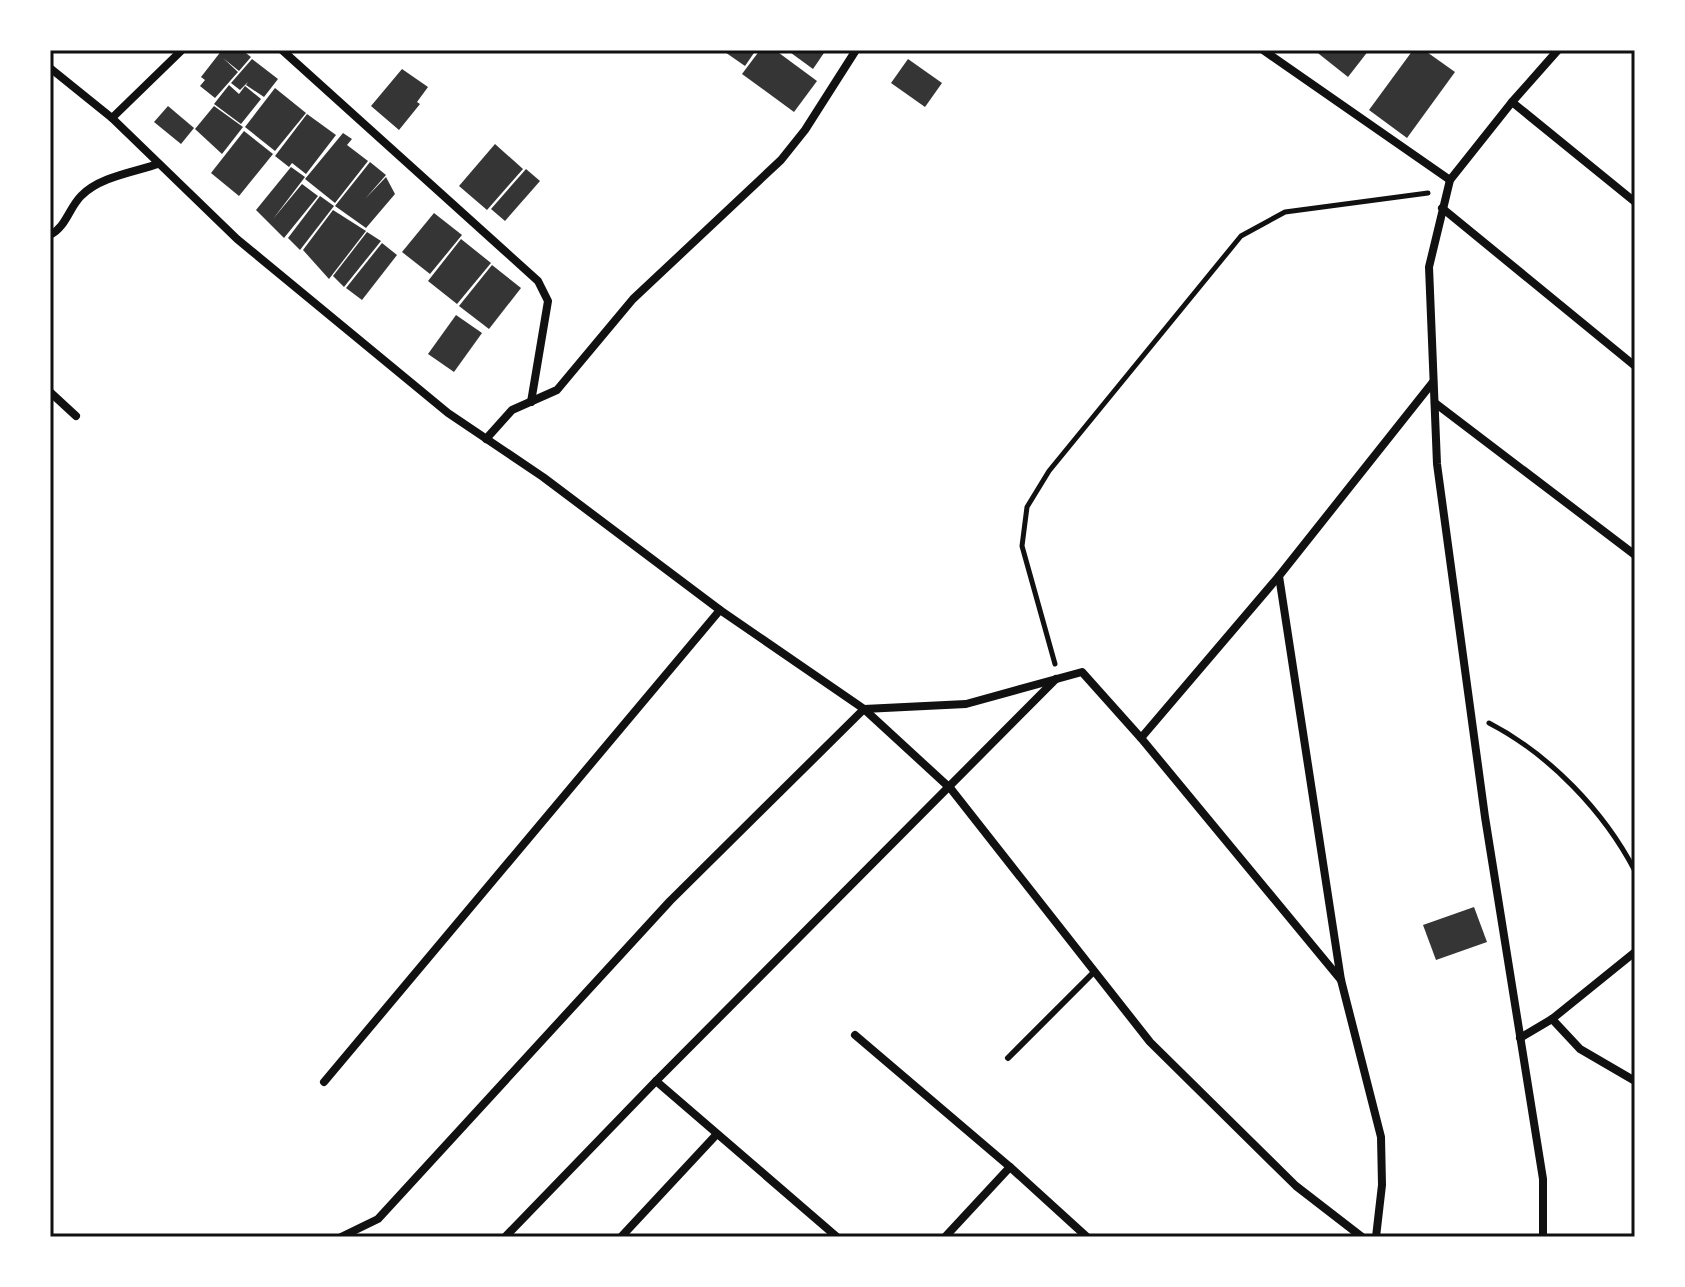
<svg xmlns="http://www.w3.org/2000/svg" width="1685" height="1287" font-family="'IBM Plex Sans',sans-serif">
<rect width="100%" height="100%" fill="#fff"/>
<g fill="#353535">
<path d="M222,50H242L251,57L239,71L223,58L238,72L215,98L200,86L205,80L201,77Z"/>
<path d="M722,50H756L745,66Z"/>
<path d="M760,50H775L817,81L794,112L742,74Z"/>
<path d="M787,50H826L813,69Z"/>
<path d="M1314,50H1369L1348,77Z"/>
<path d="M1413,50H1424L1455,72L1407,138L1369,110Z"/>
<path d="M252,59L278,79L264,97L246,85L248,82L240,90L231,83Z"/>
<path d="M908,59L942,83L925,107L891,83Z"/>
<path d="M402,69L428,87L417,102L420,104L399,130L371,106Z"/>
<path d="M229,85L239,94L245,86L261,99L241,124L214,104Z"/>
<path d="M275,88L306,113L275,151L245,127Z"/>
<path d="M168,106L194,128L181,144L154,122Z"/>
<path d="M214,106L243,127L222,154L195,129Z"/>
<path d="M307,114L336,135L306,174L292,163L289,167L275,156Z"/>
<path d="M244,131L273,154L239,196L211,173Z"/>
<path d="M343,133L352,139L347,145L368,161L335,203L305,179Z"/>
<path d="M495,144L523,169L487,210L459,186Z"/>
<path d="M370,162L386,175L365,199L386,177L395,194L366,228L335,206Z"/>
<path d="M291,167L305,177L273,219L302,184L318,196L284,238L256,210Z"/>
<path d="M526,169L540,181L505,221L491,209Z"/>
<path d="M320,196L334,206L300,250L288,238Z"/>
<path d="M333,210L366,231L329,279L303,250Z"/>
<path d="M434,213L462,235L430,274L402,252Z"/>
<path d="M367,232L381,241L344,287L333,276Z"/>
<path d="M461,239L491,263L457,304L428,281Z"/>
<path d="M382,243L397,255L362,300L346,288Z"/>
<path d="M492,265L521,288L489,329L459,306Z"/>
<path d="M456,315L482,333L454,372L428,354Z"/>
<path d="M1474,907L1487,942L1436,960L1423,925Z"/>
</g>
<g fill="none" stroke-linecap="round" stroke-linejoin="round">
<g stroke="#111" stroke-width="5">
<path d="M1055,664L1022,546L1027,507L1049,471L1241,236L1285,212L1428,193"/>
<path d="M1489,723C1549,754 1604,811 1635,871"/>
</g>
<path stroke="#111" stroke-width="6" d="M1008,1058L1095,971"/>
<g stroke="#111" stroke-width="8">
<path d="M282,50L538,281L548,301L531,402"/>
<path d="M1263,50L1450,180"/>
<path d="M50,68L112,118L237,239L448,413L543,477L720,610L864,709L951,789L1150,1042L1296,1186L1362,1237"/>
<path d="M1512,102L1635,202"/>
<path d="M112,118L182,50"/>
<path d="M1442,208L1635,366"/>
<path d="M50,235C66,227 69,208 81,196C99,177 134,172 158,164"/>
<path d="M50,392L76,416"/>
<path d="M1435,403L1635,555"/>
<path d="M486,439L512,410L557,390L633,299L781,160L805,130L856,50"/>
<path d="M1141,738L1279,576"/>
<path d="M1552,1019L1580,1049L1635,1081"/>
<path d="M855,1035L1010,1167"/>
<path d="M1520,1038L1552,1019L1635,952"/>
<path d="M656,1081L1056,679"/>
<path d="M324,1082L720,610"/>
<path d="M341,1237L378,1219L670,901L864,709L966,704L1082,672L1141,738L1341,980"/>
<path d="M505,1237L656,1081L837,1237"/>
<path d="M621,1237L716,1135"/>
<path d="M945,1237L1010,1167L1087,1237"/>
<path d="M1376,1237L1382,1185L1381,1137L1341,980L1279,576L1433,382"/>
<path d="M1543,1237V1179L1485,817L1437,464L1429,267L1450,180L1512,102L1558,50"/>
</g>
</g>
<rect width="1685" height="1287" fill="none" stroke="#ffffff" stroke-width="104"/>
<rect x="52" y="52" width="1581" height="1183" fill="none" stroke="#111" stroke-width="3"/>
</svg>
